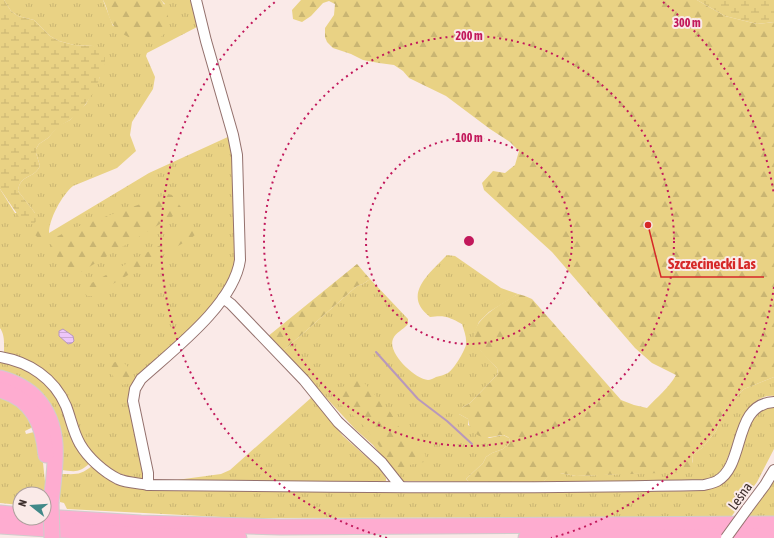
<svg xmlns="http://www.w3.org/2000/svg" width="774" height="538" font-family="'Asap Condensed',sans-serif">
<defs>
<pattern id="grass-tufts" width="24" height="20" patternUnits="userSpaceOnUse"><rect width="24" height="20" fill="#e9d284"/><path d="M3 7l-1-3M5 7V3M7 7l1-3M15 17l-1-3M17 17v-4M19 17l1-3" fill="none" stroke="#c9b572"/></pattern>
<pattern id="forest-firs" width="22" height="20" patternUnits="userSpaceOnUse"><rect width="22" height="20" fill="#e9d284"/><path d="M5 1l3.5 6h-7zM16 11l3.5 6h-7z" fill="#c9b572"/></pattern>
<pattern id="wetland-marsh" width="20" height="14" patternUnits="userSpaceOnUse"><rect width="20" height="14" fill="#e9d284"/><path d="M1 5h8M5 5V1M11 12h8M15 12V8" fill="none" stroke="#c9b572"/></pattern>
<pattern id="water-rules" width="6" height="5" patternUnits="userSpaceOnUse"><rect width="6" height="5" fill="#edc6fa"/><path d="M0 2.5h6" fill="none" stroke="#ccaad6"/></pattern>
</defs>
<rect width="100%" height="100%" fill="#faeae8"/>
<g fill="url(#grass-tufts)">
<path d="M4,0H103L113,26L165,4L161,0H192L199,26L147,53L146,56L155,77L153,89L132,122L130,135L136,151L117,168L73,186C62,195 49,219 49,233L149,173L230,136L234,155L235,265L219,300L134,385L144,478L137,479L115,472L100,461L88,448L82,438L75,423L31,362L20,357L4,352C4,344 5,335 0,328V189L15,213H35L18,191C20,174 34,179 40,166L36,153V149L39,144L48,138L58,126L70,120L86,104L100,77L93,46L74,45L59,41L50,36L34,20L18,16L11,11Z"/>
<path d="M447,255L455,256L501,288L518,294L489,312L479,322L474,334L481,351L497,368L498,374L470,403L463,407L459,414L468,419V425L489,438L503,435L509,438L510,443L503,449L492,453L486,457L483,463L466,479L469,482L403,481L397,475L373,445L355,429L283,351L357,286L363,284L370,279L408,319V324C403,330 396,332 393,339C387,353 415,379 428,380C430,380 434,378 436,377C440,376 444,375 448,373C454,369 464,352 466,345C467,338 464,330 462,324C449,317 445,315 430,317C401,295 430,273 447,255Z"/>
<path d="M0,360C11,362 34,372 42,379C64,402 76,435 90,463C78,474 75,471 59,470L58,439L0,374Z"/>
<path d="M774,377V396C767,395 760,398 754,403C740,416 736,434 730,452C727,458 725,466 721,472C712,480 700,480 689,481L543,482L551,473H560L576,476L687,471L693,462L692,455L702,448L716,431L723,413L731,402L744,389Z"/>
<path d="M0,394L23,407L33,427L25,431L26,434L34,432L41,444L46,491L44,501V494H20V505L0,503Z"/>
<path d="M312,397L343,436L380,469L386,478V481L379,482L169,481L221,474L230,470Z"/>
<path d="M774,406V449L757,482L731,517L240,518L67,509L64,503L60,502V474C76,474 80,476 93,465L123,483L509,492L700,491L712,488L752,421C759,413 764,407 774,406Z"/>
<path d="M774,479V517L748,516Z"/>
</g>
<g fill="url(#forest-firs)">
<path d="M103,0H161C168,8 172,25 164,34C151,48 124,39 114,26C108,19 108,8 103,0Z"/>
<path d="M301,0H697L725,16L757,24L774,22V377L744,389L731,402L723,413L716,431L702,448L692,455L693,466L687,472L576,476L560,473H552L543,482H469L466,479L483,463L486,457L492,453L503,449L510,443L509,438C508,437 504,435 503,435C499,435 494,437 490,437C478,439 469,431 468,419L459,414V412L463,407L470,403L498,374L497,368C490,360 479,352 475,342C467,322 504,302 518,294L525,296L532,299L621,400L634,405L647,408C657,397 669,388 676,375L652,363L635,348L552,252L484,190L482,183L493,171L505,173L515,165L519,151L510,142L490,129L446,96L409,78L403,71L394,65L379,63L363,60L351,54L333,48L327,42L325,37V28L334,15L335,4L329,1L323,3L311,16L302,22L293,19L292,10Z"/>
<path d="M168,194L172,195L183,210L76,275H72L51,249L52,242L58,236L77,227Z"/>
<path d="M40,229L48,237L46,242L44,243L35,235L36,231Z"/>
<path d="M191,230H195V235L190,239L92,296H87L83,290L86,286L186,231Z"/>
<path d="M357,264L370,279L363,284L357,286L283,351L267,337Z"/>
<path d="M122,361L132,371L133,376L129,382L123,385C115,382 111,373 108,366L115,362Z"/>
<path d="M350,377H359L391,413L400,429L421,448L425,454L426,459L424,462L409,465L404,471L392,467C375,437 363,422 336,401L337,396Z"/>
</g>
<g fill="url(#wetland-marsh)">
<path d="M0,0H4L11,11L18,16L34,20L50,36L59,41L74,45L93,46L101,50L105,55V64L100,77L94,92L80,112L70,120L58,127L48,138L39,144L36,149V153L40,166C34,179 20,174 18,191L35,213L36,221L34,224H28L22,221L0,189Z"/>
<path d="M697,0H774V22L757,24L725,16Z"/>
</g>
<path fill="url(#water-rules)" stroke="#b898bc" d="M63,329L73,336L74,341L72,343L68,344L59,336V331Z"/>
<g fill="none" stroke-linecap="round" stroke-linejoin="round">
<path stroke="#b898bc" stroke-width="2" d="M376,352L418,399L447,421L472,444"/>
<g stroke="#94716d" stroke-width="12">
<g id="minor">
<path d="M223,298L231,304L304,380L338,422L382,463L401,487"/>
<path d="M0,357C29,362 54,378 66,406C71,419 73,432 80,444C88,458 104,472 118,479C127,483 139,483 148,485C334,487 519,489 704,485C708,484 713,483 717,481C746,465 732,404 774,402"/>
<path d="M148,485V473L133,401L135,389L141,379C173,350 234,304 240,260L237,155L233,135L206,41L196,0"/>
<path d="M747,509L765,485L774,470"/>
</g>
</g>
<g stroke="#d0cdcc" stroke-width="17">
<g id="highway">
<path d="M0,378C14,382 27,388 37,399C63,428 55,467 51,502"/>
<path d="M0,390C33,399 43,424 46,455"/>
<path d="M0,513L20,515"/>
<path d="M44,517L141,523L280,527L774,524"/>
<path d="M0,526L140,535L239,538"/>
<path d="M526,538L774,536"/>
</g>
</g>
<use href="#minor" stroke="#fff" stroke-width="10"/>
<use href="#highway" stroke="#feacd0" stroke-width="15"/>
<g stroke="#94716d" stroke-width="12" stroke-linecap="butt">
<path id="minor-bridge" d="M726,538L747,509"/>
</g>
<g stroke="#d0cdcc" stroke-width="17" stroke-linecap="butt">
<path id="highway-bridge" d="M51,502L52,538"/>
</g>
<use href="#minor-bridge" stroke="#fff" stroke-width="10"/>
<use href="#highway-bridge" stroke="#feacd0" stroke-width="15"/>
</g>
<g fill="none" stroke="#c2185b" stroke-width="2" stroke-dasharray="2 4">
<circle cx="469" cy="241" r="103"/>
<circle cx="469" cy="241" r="205"/>
<path d="M774 287A308 308 0 0 1 551 538M387 538A308 308 0 0 1 275 2M663 2A308 308 0 0 1 774 195"/>
</g>
<g text-anchor="middle" dominant-baseline="central" stroke-width="4" stroke-linejoin="round" paint-order="stroke">
<g font-size="14" fill="#3d2e2c" stroke="#faeae8">
<text transform="translate(740 496) rotate(-54)">Leśna</text>
</g>
</g>
<circle cx="469" cy="241" r="6" fill="#c2185b" stroke="#faeae8" stroke-width="2"/>
<g font-size="12" text-anchor="middle" font-weight="bold" fill="#c2185b" stroke="#faeae8" stroke-width="4" stroke-linejoin="round" paint-order="stroke">
<text x="687" y="27">300 m</text>
<text x="469" y="40">200 m</text>
<text x="469" y="142">100 m</text>
</g>
<path fill="none" stroke="#d62828" stroke-width="1.5" d="M648 225L661 277H764"/>
<circle fill="#d62828" stroke="#faeae8" stroke-width="1.5" cx="648" cy="225" r="4"/>
<g font-size="15" text-anchor="middle" font-weight="bold" fill="#d62828" stroke="#faeae8" stroke-width="4" stroke-linejoin="round" paint-order="stroke">
<text x="712" y="269">Szczecinecki Las</text>
</g>
<g transform="translate(32 506) rotate(287)"><circle r="19" fill="#faeae8" stroke="#ae9f9d"/>
<path d="M0-3L7 15L0 10L-7 15Z" fill="#418989"/>
<text y="-6" font-size="11" font-weight="bold" text-anchor="middle" fill="#3d2e2c">N</text>
</g>
</svg>
